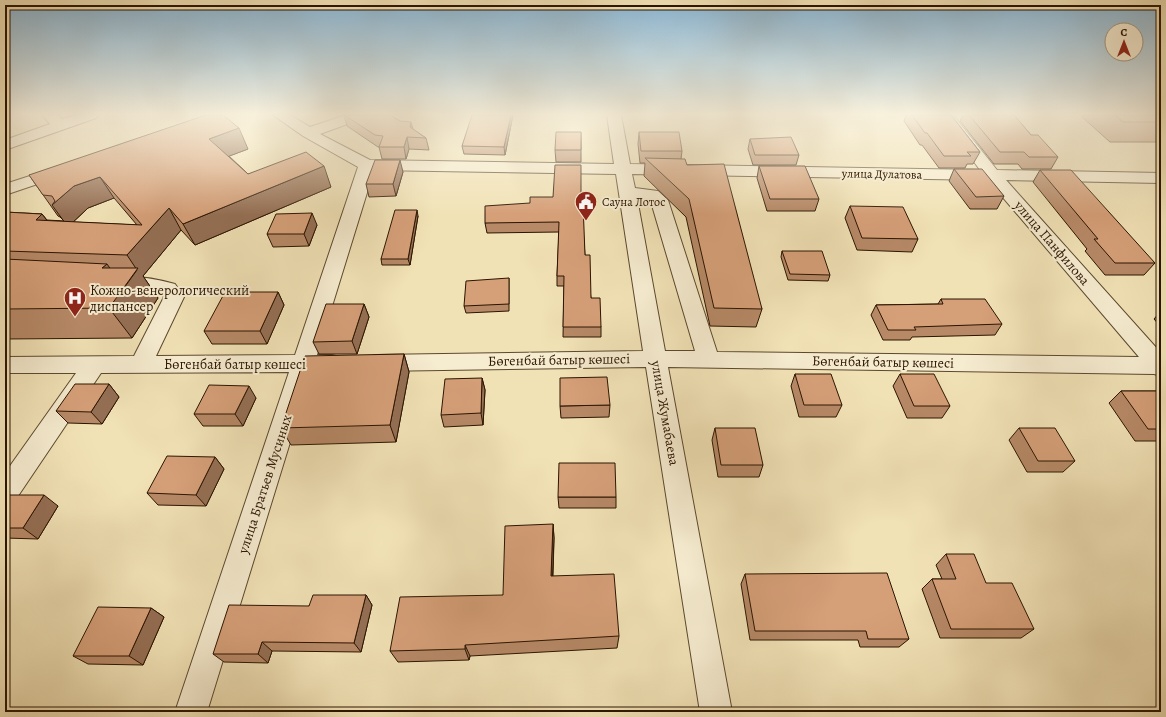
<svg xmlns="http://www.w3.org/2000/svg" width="1166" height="717" font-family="Alegreya,serif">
<rect width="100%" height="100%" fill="#f1e2b6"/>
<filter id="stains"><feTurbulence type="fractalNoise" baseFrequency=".005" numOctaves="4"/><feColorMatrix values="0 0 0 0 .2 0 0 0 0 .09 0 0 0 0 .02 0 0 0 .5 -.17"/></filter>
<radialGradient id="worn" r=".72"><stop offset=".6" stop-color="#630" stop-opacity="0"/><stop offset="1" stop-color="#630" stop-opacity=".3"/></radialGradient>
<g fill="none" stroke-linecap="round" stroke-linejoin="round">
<g stroke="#5c482e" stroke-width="2">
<g id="minor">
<path d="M42,115H57L62,119L77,115H98L96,118L5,150V140L50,124Z"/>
<path d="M273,115H290L310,127L346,115H366L364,118L320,134L370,160L614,164L607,115H621L630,164L980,170L939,115H953L997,170L1161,173V183L1006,180L1161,353V376L1154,374L668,367L732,712H700L646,367L376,371L368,369L365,363L368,357L376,355L643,351L616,174L374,170L317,355H332L340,357L343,363L340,369L332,371H312L207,712H175L289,372L101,373L14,502L5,506V473L76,373H5V357L134,356L164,297L162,295L113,289L110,284L113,279C131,274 157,279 175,284L184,297L156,356L295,355L358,167L303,136ZM632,174L988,180L1139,357L717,352L668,200L658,191L635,188ZM637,198L647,200L651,202L695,351H665Z"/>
<path d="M61,166L67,168L69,171L67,174L5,195V184Z"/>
</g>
</g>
<use href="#minor" fill="#f6ecd0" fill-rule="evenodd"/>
</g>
<g fill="#b78967" stroke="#2b1400" fill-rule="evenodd">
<path d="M344,115H390L426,138L429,150L409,149L406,159H382L379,147H378L347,126Z"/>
<path d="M513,115L505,155L464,154L462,146Z"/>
<path d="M906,115H951L980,152L973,164H967L965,168H939L922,145H920L904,121Z"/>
<path d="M963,115H1014L1031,135L1058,157L1051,169H1022L1018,164H994L960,121Z"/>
<path d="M1083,115H1161V142H1110L1082,117Z"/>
<path d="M581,132V162H556L555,150Z"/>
<path d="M639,132L682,151L681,159L687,165L762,309L756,327L710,326L686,217L644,176L645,163H640L638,144Z"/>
<path d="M750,139L799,155L796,165H753L748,149Z"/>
<path d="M248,149L229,156L248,174L331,187L195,245L181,230L143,276L158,298L132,338L5,339V212L42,214L47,220L64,221L60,217L58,216L29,175ZM114,198L137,225L73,222L88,208Z"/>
<path d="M759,166L819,199L815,211H767L757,178Z"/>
<path d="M954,169L1004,196L997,209H970L949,181Z"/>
<path d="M1040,170L1155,263L1144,275H1105L1085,251L1087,249L1033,182Z"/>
<path d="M403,172L396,196L369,197L366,184Z"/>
<path d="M581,203L585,255L591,298L601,327V337H563L564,286H557V276L559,232L487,233L485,223Z"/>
<path d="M850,206L918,239L912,252L857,250L845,218Z"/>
<path d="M418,216L410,265H382L381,259Z"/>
<path d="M317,225L309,246L273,247L267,234Z"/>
<path d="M782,251L830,275L828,281L788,280L781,257Z"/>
<path d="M509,278V311L466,313L464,306Z"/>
<path d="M278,292L284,305L267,344H212L204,331Z"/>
<path d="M941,299L1002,324L995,335L912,337L910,340H883L871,315L876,305L938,304Z"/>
<path d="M364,304L369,317L357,354H319L313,342Z"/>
<path d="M1160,312H1161V327L1154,319Z"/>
<path d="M404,354L409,372L396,442L291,445L281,428Z"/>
<path d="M795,374L842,405L836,417H799L791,386Z"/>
<path d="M900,374L950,406L942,418H907L893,386Z"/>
<path d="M482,378L485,390L483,425L444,427L441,415Z"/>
<path d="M109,384L119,397L102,424L68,423L56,411Z"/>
<path d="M1121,391H1161V441H1135L1109,403Z"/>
<path d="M256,398L243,426H203L194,414Z"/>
<path d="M610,405L609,417L561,418L560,406Z"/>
<path d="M715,428L763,465L759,477H718L712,440Z"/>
<path d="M1019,428L1075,461L1063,472H1027L1009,440Z"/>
<path d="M215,457L224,469L206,506L158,505L147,493Z"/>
<path d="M5,495L58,506L38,539L5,538Z"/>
<path d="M558,497H616V508H559Z"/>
<path d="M553,524L554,538L553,576L619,636L617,648L470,656L469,660L398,662L390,651L503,595Z"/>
<path d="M946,554L986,583L1034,629L1021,638H940L922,589L932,579H942L936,565Z"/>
<path d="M745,574L909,639L899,647H860L858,640H750L741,584Z"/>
<path d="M366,595L372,605L361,652L272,651L268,663L224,662L213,654L309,606Z"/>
<path d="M151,608L164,617L143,665L88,664L73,656Z"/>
</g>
<g fill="#956f54" stroke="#2b1400">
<path d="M511,115H513L505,155L504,147Z"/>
<path d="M411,122L414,133L410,127Z"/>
<path d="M239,128L248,149L219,160L209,139Z"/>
<path d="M407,137L409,149L406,159L404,147Z"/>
<path d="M400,160L403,172L396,196L393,184Z"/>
<path d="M324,166L331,187L195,245L183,224Z"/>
<path d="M100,177L114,198L88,208L68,227L52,205L74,186Z"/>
<path d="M169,208L181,230L143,276L158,298L132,338L109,308L102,268L107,264L124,288L137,270L127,255Z"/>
<path d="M417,210L418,216L410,265L408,259Z"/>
<path d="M312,213L317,225L309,246L304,234Z"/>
<path d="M42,214L59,236L36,220Z"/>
<path d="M278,292L284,305L267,344L260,331Z"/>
<path d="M364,304L369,317L357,354L352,341Z"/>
<path d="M404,354L409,372L396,442L390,425Z"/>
<path d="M482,378L485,390L483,425L481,413Z"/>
<path d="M109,384L119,397L102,424L91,412Z"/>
<path d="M249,386L256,398L243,426L235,414Z"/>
<path d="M215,457L224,469L206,506L196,495Z"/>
<path d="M44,495L58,506L38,539L23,528Z"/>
<path d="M553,524L554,538L552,589L551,576Z"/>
<path d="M366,595L372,605L361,652L354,643Z"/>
<path d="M151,608L164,617L143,665L129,656Z"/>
<path d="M262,642L272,651L268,663L258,654Z"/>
<path d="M465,645L470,656L469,660L465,649Z"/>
</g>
<g fill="#d59f78" stroke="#2b1400">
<path d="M206,115H223L239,128L209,139L248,174L306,152L324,166L183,224L169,208L127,255L5,251V249L9,245L5,244V212L42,214L36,220L142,225L100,177L74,186L52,205L55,201L52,196L43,195L29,175Z"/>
<path d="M344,115H390L400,121L411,122L410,127L426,138L407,137L404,147H379L383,136L375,135Z"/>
<path d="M472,115H511L504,147L462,146Z"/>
<path d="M912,115H951L980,152H967L971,156H944L927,133H925Z"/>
<path d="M969,115H1014L1031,135H1038L1058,157H1029L1024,152H1000Z"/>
<path d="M1115,115H1161V122H1123Z"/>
<path d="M556,132H581V150H555Z"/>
<path d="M639,132H679L682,151H641Z"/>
<path d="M791,137L799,155H755L750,139Z"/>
<path d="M645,158L685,159L687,165L724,164L762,309L714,308L689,199Z"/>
<path d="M375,160H400L393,184H366Z"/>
<path d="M555,165H581V203H583L585,255H590L591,298H600L601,327H563L564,276H557L559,222L485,223V206L530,203V197H553Z"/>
<path d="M759,166H805L819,199H770Z"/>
<path d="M954,169H982L1004,196L976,197Z"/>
<path d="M1040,170H1071L1155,263H1115L1094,239H1098Z"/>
<path d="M850,206L903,207L918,239L862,238Z"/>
<path d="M395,210H417L408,259H381Z"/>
<path d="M312,213L304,234H267L276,214Z"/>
<path d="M782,251H822L830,275L790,274Z"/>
<path d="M5,259L107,264L102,268H138L109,308L5,309Z"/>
<path d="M509,278V304L464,306L466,281Z"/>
<path d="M225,292H278L260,331H204Z"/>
<path d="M941,299H985L1002,324L914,327L916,330H888L876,305L943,304Z"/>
<path d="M326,304H364L352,341L313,342Z"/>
<path d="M404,354L390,425L281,428L305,356Z"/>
<path d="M795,374H831L842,405H804Z"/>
<path d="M900,374H934L950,406H914Z"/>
<path d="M607,377L610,405L560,406V378Z"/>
<path d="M482,378L481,413L441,415L445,379Z"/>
<path d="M75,384H109L91,412L56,411Z"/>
<path d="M209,385L249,386L235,414H194Z"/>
<path d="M1121,391H1161V429H1148Z"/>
<path d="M715,428H755L763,465H721Z"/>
<path d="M1019,428H1055L1075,461H1038Z"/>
<path d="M167,456L215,457L196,495L147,493Z"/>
<path d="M559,463H615L616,497H558Z"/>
<path d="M5,495H44L23,528H5Z"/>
<path d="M553,524L551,576L614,574L619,636L465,645V649L390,651L400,597L503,595L505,526Z"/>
<path d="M946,554H974L986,583H1012L1034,629H951L932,579H956Z"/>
<path d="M887,573L909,639H868L866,631H755L745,574Z"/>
<path d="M313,595H366L354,643L262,642L258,654H213L229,605L309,606Z"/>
<path d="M98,607L151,608L129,656H73Z"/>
</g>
<linearGradient id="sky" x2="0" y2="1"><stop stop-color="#8ab7d5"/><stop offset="0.53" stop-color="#f9f2de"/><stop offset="1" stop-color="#f9f2de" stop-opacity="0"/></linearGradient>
<rect width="1166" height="215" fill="url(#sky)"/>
<defs>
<g id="civic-pin" transform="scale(1.15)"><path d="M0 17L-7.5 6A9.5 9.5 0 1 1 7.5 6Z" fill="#8f2418" stroke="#f6ecd0"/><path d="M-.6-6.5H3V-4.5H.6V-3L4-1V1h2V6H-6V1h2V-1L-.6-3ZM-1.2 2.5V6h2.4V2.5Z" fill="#fff"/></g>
<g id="hospital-pin" transform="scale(1.15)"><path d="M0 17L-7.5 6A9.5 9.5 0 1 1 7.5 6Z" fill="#8f2418" stroke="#f6ecd0"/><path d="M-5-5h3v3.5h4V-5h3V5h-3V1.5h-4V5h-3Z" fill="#fff"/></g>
</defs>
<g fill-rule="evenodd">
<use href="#civic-pin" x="586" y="202"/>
<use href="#hospital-pin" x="75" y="298"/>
</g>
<g text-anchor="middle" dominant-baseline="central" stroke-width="4" stroke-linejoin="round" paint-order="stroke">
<g font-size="12" fill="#2b1400" stroke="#f6ecd0">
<text transform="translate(882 174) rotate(1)">улица Дулатова</text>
</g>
<g font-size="12" fill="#2b1400" stroke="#f6ecd0" text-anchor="start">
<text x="602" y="202">Сауна Лотос</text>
</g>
<g font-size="14" fill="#2b1400" stroke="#f6ecd0">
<text transform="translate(1052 243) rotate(49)">улица Панфилова</text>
<text transform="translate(559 360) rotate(-1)">Бөгенбай батыр көшесі</text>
<text transform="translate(883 362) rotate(1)">Бөгенбай батыр көшесі</text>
<text x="235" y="364">Бөгенбай батыр көшесі</text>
<text transform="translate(665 413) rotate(80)">улица Жумабаева</text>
<text transform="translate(265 484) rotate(-72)">улица Братьев Мусиных</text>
</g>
<g font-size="14" fill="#2b1400" stroke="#f6ecd0" text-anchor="start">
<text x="90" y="290">Кожно-венерологический<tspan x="90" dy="16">диспансер</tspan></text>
</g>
</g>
<rect width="1166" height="717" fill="none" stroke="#f1e2b6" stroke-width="20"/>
<rect x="6" y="6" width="1154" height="705" fill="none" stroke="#2b1400" stroke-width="2"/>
<rect x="10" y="10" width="1146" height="697" fill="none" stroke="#2b1400"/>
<g transform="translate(1124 42)"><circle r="19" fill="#f6ecd0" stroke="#a5967d"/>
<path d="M0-3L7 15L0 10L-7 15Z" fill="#8f2418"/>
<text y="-6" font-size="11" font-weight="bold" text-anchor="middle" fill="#2b1400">С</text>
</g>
<rect width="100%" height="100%" filter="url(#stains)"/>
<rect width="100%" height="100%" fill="url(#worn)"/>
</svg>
